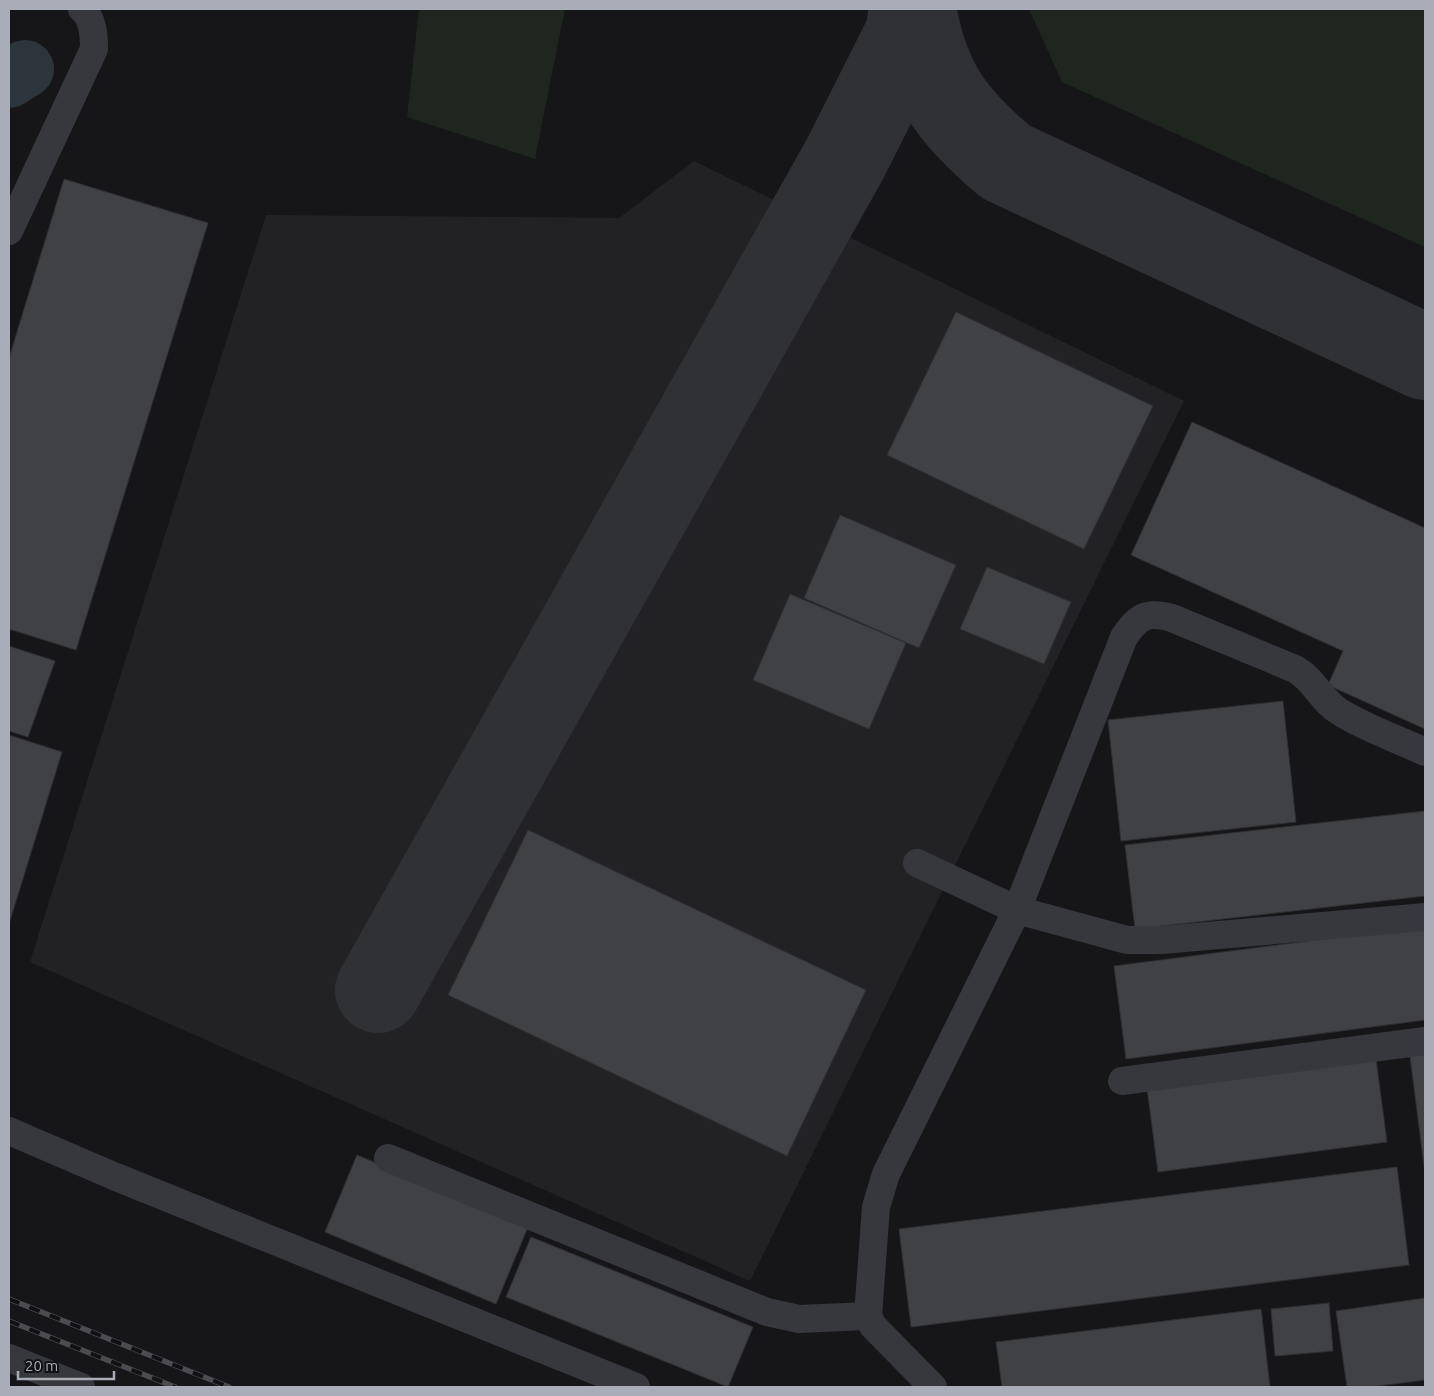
<svg xmlns="http://www.w3.org/2000/svg" width="1434" height="1396" font-family="Ubuntu,sans-serif">
<rect width="100%" height="100%" fill="#161618"/>
<path fill="#222225" d="M694,161L1184,401L750,1281L30,962L266,215L619,218Z"/>
<g fill="#1e261f">
<path d="M419,9H565L535,159L407,117Z"/>
<path d="M1029,9H1425V247L1062,82Z"/>
</g>
<g fill="none" stroke-linecap="round" stroke-linejoin="round">
<path stroke="#2c353c" stroke-width="58" d="M9,79L25,69"/>
<g stroke="#303135" stroke-width="86">
<path d="M913,9C926,81 950,115 1006,162L1425,357"/>
<path d="M378,990L845,159L908,34L912,9"/>
</g>
</g>
<g fill="#404145" stroke="#303034">
<path d="M64,179L208,223L76,650L9,629V358Z"/>
<path d="M956,312L1153,406L1084,549L887,455Z"/>
<path d="M1192,422L1425,528V729L1328,685L1343,651L1131,555Z"/>
<path d="M840,515L956,565L919,648L804,598Z"/>
<path d="M987,567L1071,602L1044,664L960,629Z"/>
<path d="M790,594L906,643L869,729L753,680Z"/>
<path d="M9,646L55,661L28,737L9,731Z"/>
<path d="M1283,701L1296,822L1121,841L1108,720Z"/>
<path d="M9,735L62,752L9,924Z"/>
<path d="M1425,811V896L1135,929L1125,845Z"/>
<path d="M528,830L866,990L787,1156L448,995Z"/>
<path d="M1425,926V1020L1126,1059L1114,966Z"/>
<path d="M1425,1054V1174L1410,1056Z"/>
<path d="M1376,1059L1387,1142L1158,1172L1147,1088Z"/>
<path d="M357,1155L528,1227L496,1304L325,1232Z"/>
<path d="M1397,1167L1409,1265L911,1327L899,1229Z"/>
<path d="M531,1237L753,1327L728,1387L506,1297Z"/>
<path d="M1425,1298V1380L1370,1387H1347L1336,1311Z"/>
<path d="M1329,1303L1333,1351L1275,1356L1271,1309Z"/>
<path d="M1261,1309L1270,1387H1002L996,1342Z"/>
</g>
<g fill="none" stroke-linecap="round" stroke-linejoin="round">
<g stroke="#37383d" stroke-width="28">
<path d="M9,231L94,49C94,36 93,18 82,9"/>
<path d="M917,863L1017,910L1127,940H1162L1425,917"/>
<path d="M1122,1081L1425,1041"/>
<path d="M9,1131L116,1177L636,1387"/>
<path d="M388,1158L767,1312L799,1319L868,1316"/>
<path d="M9,1358L81,1387"/>
<path d="M933,1387L873,1326L868,1316L876,1207L886,1174L1017,910L1124,637C1139,616 1146,611 1172,618L1295,669C1314,679 1321,701 1340,712C1365,728 1398,739 1425,752"/>
</g>
<g stroke="#4a4c52" stroke-width="5.5">
<g id="rail">
<path d="M9,1299L229,1387"/>
<path d="M9,1321L175,1387"/>
</g>
</g>
<use href="#rail" stroke="#111113" stroke-width="4" stroke-dasharray="11" stroke-linecap="butt"/>
</g>
<rect width="1434" height="1396" fill="none" stroke="#a8adb8" stroke-width="20"/>
<path d="M18 1371v8h96v-8" fill="none" stroke="#a8adb8" stroke-width="2.5"/>
<text x="25" y="1371" font-size="15" fill="#a8adb8" stroke="#111113" stroke-width="4" paint-order="stroke">20 m</text>
</svg>
